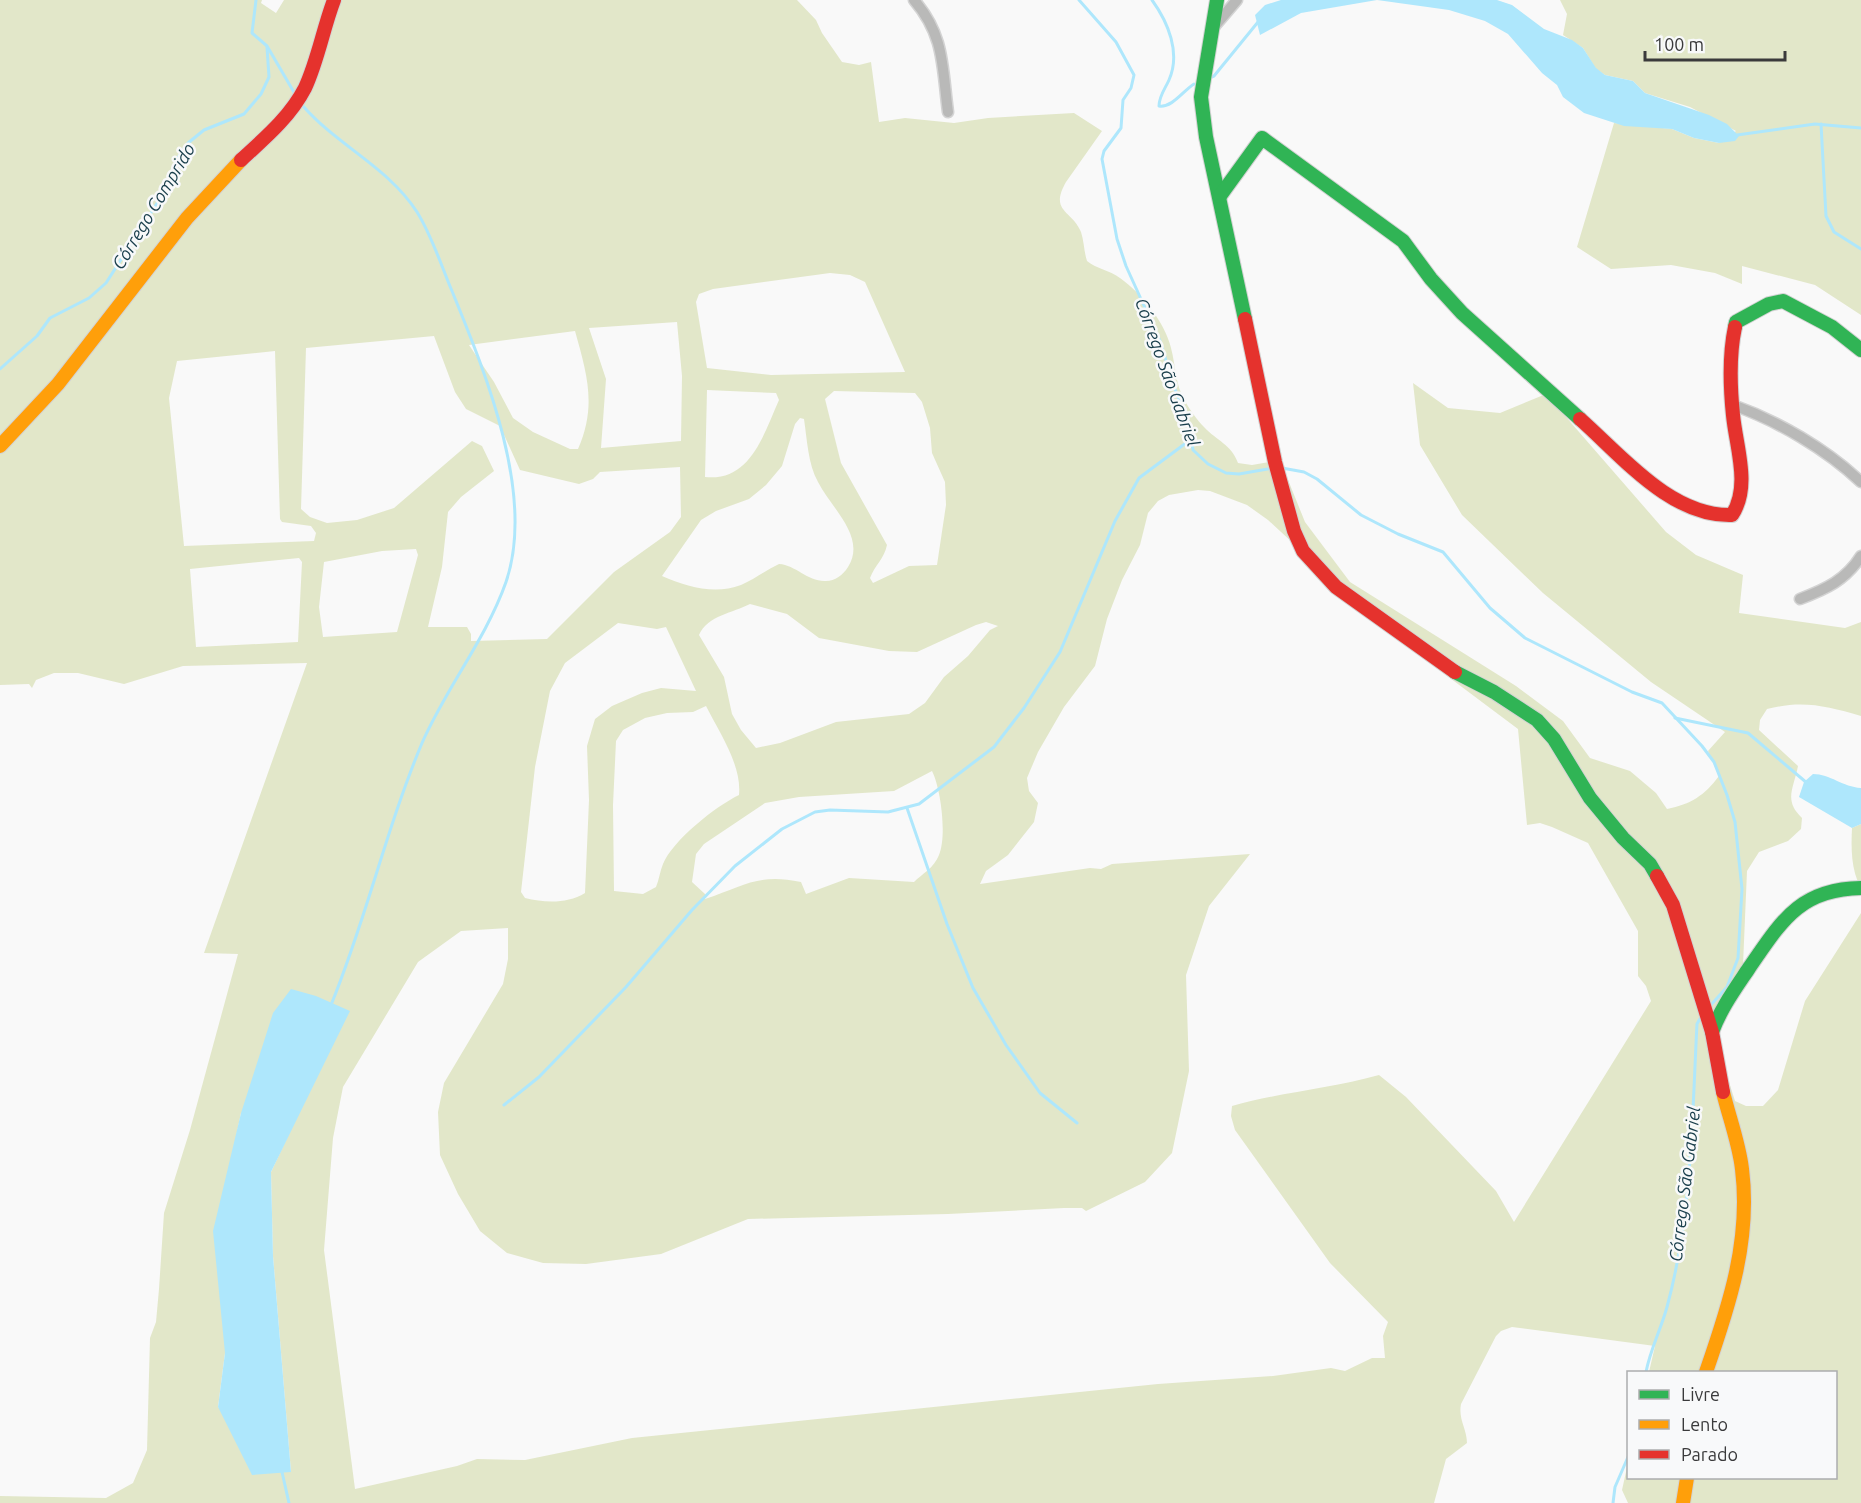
<svg xmlns="http://www.w3.org/2000/svg" width="1861" height="1503" font-family="Ubuntu,sans-serif">
<rect width="100%" height="100%" fill="#f9f9f9"/>
<g fill="#e2e7c9" fill-rule="evenodd">
<path d="M0,0H262L261,3L276,13L284,0H797L816,20L822,33L842,62L859,65L871,62L879,122L905,118L954,123L988,118L1074,113L1102,131L1066,182C1049,212 1072,210 1081,232C1084,241 1084,252 1087,261C1097,269 1109,270 1120,278C1141,293 1165,322 1171,348C1176,367 1175,384 1185,401C1190,410 1197,420 1204,427C1217,441 1231,444 1238,463L1252,465L1280,460L1305,522L1350,582L1516,686L1563,721L1590,758L1630,771L1656,793L1667,809C1691,804 1704,796 1719,776L1708,751L1725,732L1651,682L1543,593L1462,515L1420,445L1413,383L1448,408L1500,413L1546,394L1666,532L1696,555L1743,575L1739,613L1845,628L1861,622V716C1826,706 1803,700 1767,709L1760,720L1759,730L1798,766C1794,788 1783,800 1802,818L1801,829L1788,841L1759,852L1747,871L1743,965L1716,1014L1723,1063L1735,1101L1746,1106H1763L1778,1090L1805,1001L1861,913V1503H1628L1622,1490L1628,1463V1478H1836V1372H1649L1655,1346L1512,1327L1501,1331L1496,1336L1461,1404C1458,1419 1467,1429 1467,1443L1446,1459L1434,1503H0V1496L106,1498L133,1483L147,1450L150,1338L156,1322L159,1289L164,1213L190,1130L238,954L204,953L307,663L183,666L124,684L78,673H54L36,680L32,688L29,684L0,685ZM830,273L850,275L865,282L905,372L771,375L707,368L696,302L699,294L713,289ZM677,322L682,376L681,441L601,448L606,379L589,328ZM575,331C587,374 597,406 578,449H570L533,432L513,418L494,382L469,345ZM434,336L455,392L466,409L500,426L520,470L579,484L593,479L600,472L680,467L681,517L670,532L614,572L547,639L471,641V634L467,627H428L442,567L448,512L461,497L494,471L482,446L472,441L394,508L357,520L327,523L310,517L301,509L306,348ZM275,351L280,519L282,522L311,526L316,533L314,541L184,546L169,398L177,361ZM707,390L776,393L779,400C764,433 751,482 705,477ZM834,391L915,393L922,402L930,428L932,453L945,482L946,505L937,565L909,566L873,583L870,578C875,565 884,559 887,545L841,463L825,399ZM800,418L804,419C807,439 808,464 818,482C831,508 867,537 848,567C843,575 835,581 826,581C808,582 796,565 779,564C766,570 755,579 741,585C715,595 687,587 662,576L701,520L716,511L749,499L766,485L782,466L795,424ZM1198,490L1210,491L1247,505L1268,520L1322,570L1327,586L1518,729L1527,825L1540,823L1552,827L1588,843L1638,931V976L1646,986L1651,1001L1514,1222L1496,1191L1406,1097L1379,1075C1330,1089 1280,1092 1232,1106L1231,1116L1235,1130L1330,1263L1388,1322L1383,1336L1385,1358H1372L1345,1371L1331,1368L1273,1376L1158,1384L632,1438L525,1460L477,1459L457,1466L355,1489L324,1250L333,1138L343,1087L418,962L461,931L508,928V959L503,984L444,1083L438,1112L440,1155L458,1194L480,1231L507,1253L543,1263L586,1264L661,1254L748,1219L948,1214L1064,1208H1082L1086,1211L1145,1182L1172,1153L1189,1071L1186,975L1209,906L1250,854L1112,864L1101,869L1090,868L980,884L986,871L1008,855L1034,822L1038,803L1029,791L1027,778L1038,752L1064,707L1095,666L1107,619L1122,580L1140,545L1148,513L1158,501L1169,495ZM416,549L418,555L397,632L323,637L319,607L324,562L382,551ZM299,558L302,562L298,642L196,647L190,569ZM750,604L787,614L819,638L889,651L917,652L976,625L986,622L998,626L990,630L968,656L944,677L925,703L909,714L836,722L780,743L756,748L741,730L732,714L724,677L699,635C708,615 733,613 750,604ZM618,623L657,629L666,627L696,691L661,688L642,693L612,706L595,719L587,746L589,800L585,893C567,904 545,903 525,898L521,892L535,767L550,691L565,663ZM706,706C719,732 742,765 739,795C716,806 673,840 663,864C660,871 659,880 656,887L643,894L614,891L613,805L616,741L623,730L645,718L667,713L693,712ZM932,771C941,789 947,836 939,855C934,868 922,874 914,882L849,878L806,894L801,882C758,873 744,886 705,899V894L692,882L696,854L704,844L765,803L799,797L894,791ZM305,1100L271,1172L273,1256L291,1472L218,1407L225,1353L229,1170L241,1113Z"/>
<path d="M1560,0H1861V315L1815,285L1742,266V284L1715,273L1671,265L1611,269L1577,247L1614,123L1672,129L1694,138L1719,143L1736,131L1690,107L1645,93L1633,81L1605,75L1596,69L1583,48L1563,35L1567,14Z"/>
<path d="M1861,824V888C1851,871 1851,848 1852,828Z"/>
</g>
<g fill="#aee7fc">
<path d="M1281,0H1497L1512,5L1544,29L1572,40L1583,48L1596,68L1605,75L1633,81L1645,93L1709,115L1727,124L1739,136L1735,141L1719,143L1694,138L1672,129L1624,126L1584,113L1563,97L1557,85L1542,73L1508,34L1485,21L1449,10L1377,0L1301,13L1260,35L1255,15L1265,5Z"/>
<path d="M1813,774C1830,774 1843,787 1861,788V824L1852,828L1799,797L1804,782Z"/>
<path d="M291,989L316,996L350,1011L271,1172L273,1256L291,1472L252,1475L218,1407L225,1353L213,1231L241,1113L273,1013Z"/>
</g>
<g fill="none" stroke-linecap="round" stroke-linejoin="round">
<g stroke="#aee7fc" stroke-width="3">
<path d="M256,0L252,33L267,46L295,94"/>
<path d="M1079,0L1116,42L1134,75L1131,88L1123,100L1121,128L1104,151L1102,159L1117,239L1126,266L1160,341L1174,387L1189,423L1193,450L1208,464L1226,473L1239,474L1273,468"/>
<path d="M1152,0C1168,22 1181,53 1169,80C1165,89 1159,96 1159,106C1172,108 1183,91 1194,84"/>
<path d="M1207,79L1214,76L1258,22"/>
<path d="M303,106C338,146 388,167 417,212C432,236 441,265 452,291C485,372 536,495 506,582C486,639 446,688 422,743C386,829 366,920 331,1005"/>
<path d="M1821,124L1826,216L1834,232L1861,249"/>
<path d="M1737,135L1815,124L1861,128"/>
<path d="M0,369L37,336L50,318L89,298L106,283L163,194L177,159L188,143L204,130L244,114L261,94L269,77L267,47"/>
<path d="M1282,468L1304,472L1317,479L1361,515L1398,534L1443,552L1490,608L1525,638L1632,692L1662,703L1702,746L1714,762L1727,795L1735,822L1742,889L1738,958L1727,987L1710,1006"/>
<path d="M1675,718L1748,733L1807,783"/>
<path d="M907,808L947,924L973,988L1006,1045L1040,1093L1077,1123"/>
<path d="M504,1105L539,1077L626,987L692,910L735,866L782,829L815,812L830,810L888,812L919,804L994,747L1024,708L1060,652L1115,521L1139,478L1190,440"/>
<path d="M1646,1372C1650,1350 1661,1329 1667,1307C1692,1215 1692,1119 1697,1024L1702,1015"/>
<path d="M282,1472L289,1503"/>
<path d="M1613,1503L1615,1487L1628,1457"/>
</g>
<g stroke="#d3d3d3" stroke-width="13">
<g id="street">
<path d="M914,0C945,36 942,67 948,112"/>
<path d="M1213,28L1237,0"/>
<path d="M1733,405C1778,421 1826,449 1861,482"/>
<path d="M1800,599C1826,589 1846,580 1861,556"/>
</g>
</g>
<g stroke="#d3d3d3" stroke-width="16">
<g id="fast">
<path d="M1217,0L1201,97L1206,137L1245,319"/>
<path d="M1220,196L1262,138L1403,241L1431,279L1462,313L1580,419"/>
<path d="M1735,327L1736,322L1769,304L1783,301L1832,327L1861,350"/>
<path d="M1455,672L1494,692L1537,720L1554,739L1590,798L1623,838L1650,864L1657,876"/>
<path d="M1712,1032C1721,1008 1735,989 1749,968C1781,922 1799,889 1861,888"/>
</g>
</g>
<g stroke="#d3d3d3" stroke-width="16">
<g id="slow">
<path d="M0,446L58,384L187,218L241,160"/>
<path d="M1706,1372C1729,1306 1751,1240 1742,1169C1739,1143 1729,1117 1723,1092"/>
<path d="M1683,1503L1687,1478"/>
</g>
</g>
<g stroke="#d3d3d3" stroke-width="16">
<g id="jam">
<path d="M241,160C265,138 290,117 305,88C318,60 323,29 334,0"/>
<path d="M1245,319L1275,462L1294,531L1303,551L1336,587L1455,672"/>
<path d="M1580,419C1622,456 1671,517 1732,515C1751,486 1736,447 1733,415C1730,386 1729,355 1735,327"/>
<path d="M1657,876L1673,905L1712,1032L1723,1092"/>
</g>
</g>
<use href="#street" stroke="#b9b9b8" stroke-width="10"/>
<use href="#fast" stroke="#30b455" stroke-width="14"/>
<use href="#slow" stroke="#ff9f0a" stroke-width="14"/>
<use href="#jam" stroke="#e5322d" stroke-width="14"/>
</g>
<g text-anchor="middle" dominant-baseline="central" stroke-width="5" stroke-linejoin="round" paint-order="stroke">
<g font-size="18" font-style="italic" fill="#193e4b" stroke="#f8f9fa">
<text transform="translate(153 206) rotate(-59)">Córrego Comprido</text>
<text transform="translate(1168 372) rotate(70)">Córrego São Gabriel</text>
<text transform="translate(1684 1184) rotate(-83)">Córrego São Gabriel</text>
</g>
</g>
<rect x="1627" y="1371" width="210" height="108" fill="#f8f9fa" stroke="#acadae" stroke-width="1.5"/>
<rect x="1639" y="1390" width="30" height="9" fill="#30b455" stroke="#acadae" stroke-width="1.5"/>
<text x="1681" y="1401" font-size="18" fill="#3a3a3b">Livre</text>
<rect x="1639" y="1420" width="30" height="9" fill="#ff9f0a" stroke="#acadae" stroke-width="1.5"/>
<text x="1681" y="1431" font-size="18" fill="#3a3a3b">Lento</text>
<rect x="1639" y="1450" width="30" height="9" fill="#e5322d" stroke="#acadae" stroke-width="1.5"/>
<text x="1681" y="1461" font-size="18" fill="#3a3a3b">Parado</text>
<path d="M1645 51v9h140v-9" fill="none" stroke="#3a3a3b" stroke-width="3"/>
<text x="1654" y="51" font-size="18" fill="#3a3a3b" stroke="#f8f9fa" stroke-width="4.5" paint-order="stroke">100 m</text>
</svg>
